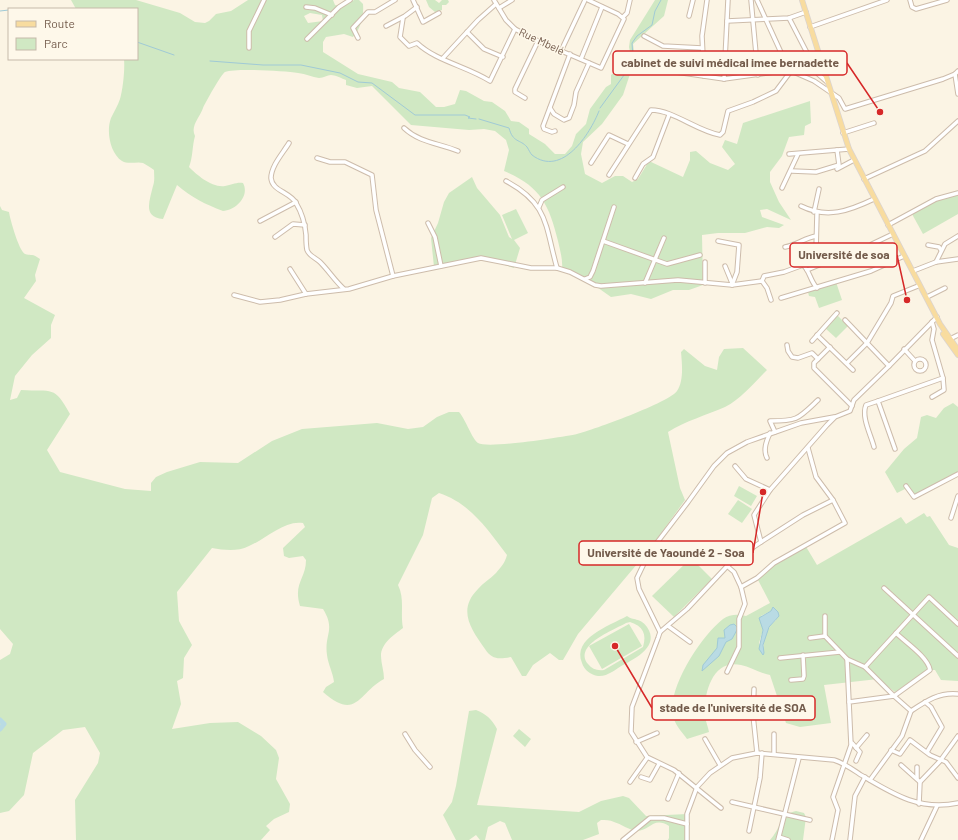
<svg xmlns="http://www.w3.org/2000/svg" width="958" height="840" font-family="Barlow,sans-serif">
<rect width="100%" height="100%" fill="#fbf4e4"/>
<g fill="#d0e8c3" fill-rule="evenodd">
<path d="M71,0H136L180,13L195,22L205,23L209,21L216,14L231,11L248,0H333L335,5L342,7L354,0H359L363,4C364,15 361,28 353,37L344,34L326,37L323,42V52L358,74L392,82L399,88L420,92L436,107H444L455,104L460,90L466,91L484,101L492,102L505,111L511,121L519,122L529,129V134L545,144L555,154H565L572,146L576,134L586,124L590,109L606,87L611,84V75L631,57L629,47L630,40L655,0H668L664,16L633,44L635,59L623,95L602,124L583,142L581,154L585,174L602,183L615,176H623L632,182L638,179L649,161L683,177L690,160V152L696,151L710,163L728,170L735,164L722,147L725,140L737,144L743,123L810,101L811,123L805,126L804,135L789,137L782,156L770,172V182L779,202L791,220L767,209L760,210L762,217L784,225L779,228L767,227L745,233H718L702,235L703,285L689,290H673L651,299L631,294L611,297L577,273L562,269C563,260 560,250 558,241C549,204 540,186 504,171L509,150L506,140L495,131L484,129L469,130L411,125L372,86L357,88L346,85V80C341,78 335,75 331,75C327,75 324,78 319,78C312,77 306,74 298,73C285,71 236,68 225,72C222,73 205,103 203,108C200,117 190,126 195,136C192,147 193,157 189,167C197,175 212,188 225,186C232,185 236,182 243,183C250,196 236,210 223,211C205,204 192,198 177,185L163,219C142,217 150,200 153,186C155,181 154,175 154,170C151,168 147,165 143,163C137,161 129,165 122,161C110,153 106,131 111,118C114,112 118,105 120,99C123,89 125,69 124,59H137V9H76ZM310,13L322,15L323,21L308,23L304,16Z"/>
<path d="M426,0H435L439,3L442,0H448L449,2L446,5H442V10L435,12L429,7Z"/>
<path d="M472,177L477,188L500,215L509,237L512,239L502,215L516,209L528,233L514,240L520,248L514,268L482,258L434,267L431,238L438,223L444,202L449,193Z"/>
<path d="M958,193V214L923,234L912,214L936,199Z"/>
<path d="M0,206L2,210L9,212C10,219 19,251 25,254C32,256 32,253 40,259L35,275L36,281L24,298L55,315L51,325V338L32,355L15,376L10,400L17,398L21,390C53,392 54,385 70,414L47,450L60,472L125,489L151,491V483L156,477L167,472L200,462L238,463L272,441L302,429L377,423L408,429L423,427L437,417L449,412H459C466,420 472,439 478,443C488,449 563,437 577,434C593,430 670,402 677,391C684,381 682,364 681,352L684,349L705,366L717,370L719,357L724,349L743,348L767,370C754,383 741,399 725,407C706,415 686,421 668,432L680,488L685,500L649,550L578,634L563,660H559L550,653L533,665L526,676H522L511,657C499,659 492,660 485,649C471,629 457,610 478,589C483,583 490,579 496,573C501,567 505,563 507,555C488,530 470,503 439,493L432,498L423,535L398,585C405,599 400,613 403,628C394,635 381,643 381,656C381,663 384,671 384,679C359,692 357,722 323,692L326,687L334,682C333,673 328,664 327,655C324,634 336,630 323,609L300,606C293,583 306,579 306,560L303,556L289,558L284,556L283,548L305,527L303,523C284,520 266,539 249,546C237,552 224,550 212,548L177,592L179,621L192,645L184,658L183,678L177,681L181,704L172,729L210,723L238,722L261,736L276,750L279,758L276,779L290,804L289,812L274,819L266,826L270,830L261,840H76L75,800L98,763L100,753L85,727L63,730L33,753L24,795L9,811L0,813V660L10,654L13,644L0,629Z"/>
<path d="M836,282L842,300L819,308L815,297L809,296L808,292Z"/>
<path d="M837,315L848,326L836,338L825,328Z"/>
<path d="M953,403L958,407V474L914,497L906,487L905,489L897,493L885,472L904,449L917,438L921,417L927,415L936,418L944,408Z"/>
<path d="M739,486L757,496L751,506L734,496Z"/>
<path d="M738,500L752,509L742,523L728,514Z"/>
<path d="M924,513L927,517L930,516L949,545L958,548V681L941,680L935,670H928L895,692L878,679L824,685L831,723L800,727L786,723L770,675C760,673 750,667 741,665C712,658 703,695 705,717C706,722 708,727 709,732L687,739C682,732 674,724 673,715C667,688 702,635 723,619C730,614 738,614 746,616L770,603L757,578L764,571L805,545L817,565L901,517L906,524ZM771,611L776,620C767,627 762,641 764,653L759,643L763,630L761,616Z"/>
<path d="M691,558L712,579L674,617L652,596Z"/>
<path d="M627,616C633,621 640,617 647,627C660,646 636,658 623,665C616,669 607,677 598,676C591,675 584,670 582,663C572,638 609,626 627,616ZM630,622C643,626 647,634 643,647L604,670C597,671 592,669 588,664C573,645 614,630 626,623Z"/>
<path d="M629,624L642,646L602,669L589,646Z"/>
<path d="M476,710C486,714 492,719 497,729L477,805L579,812L601,801L623,796L629,798L646,816L687,814V840H668L669,838V826C653,816 650,831 637,831C629,830 621,824 614,822C610,820 605,820 601,820L597,823L599,834L583,840H512L505,823L500,821L488,827L485,840H480L476,835L469,840H456L443,815L452,802L456,786L469,711Z"/>
<path d="M519,729L531,739L525,747L513,736Z"/>
<path d="M796,811L804,813L806,817L803,840H770C780,830 780,814 796,811Z"/>
</g>
<g fill="#b9dbe4" stroke="#a0cad6">
<path d="M773,607L778,612L779,616L769,627L763,645L764,653L763,655L759,649L763,630L759,618L771,611Z"/>
<path d="M734,624L738,628L732,639L726,642L719,656L702,671L703,665L717,648L718,638H725L724,630L730,625Z"/>
</g>
<g fill="none" stroke-linecap="round" stroke-linejoin="round">
<g stroke="#a0cad6" stroke-width="1">
<path d="M18,9H21"/>
<path d="M0,11L9,10"/>
<path d="M137,42L174,55"/>
<path d="M210,61L263,65H301L340,73L358,82L372,83L415,115H465L470,117L468,118L476,119"/>
<path d="M600,108L627,71L633,58L632,43L637,36L652,25L655,11L661,0"/>
<path d="M479,119L509,128C513,143 520,139 527,147C529,150 530,153 532,155C562,178 590,134 599,111"/>
</g>
<path stroke="#b9dbe4" stroke-width="5" d="M0,720L4,724L0,729"/>
<g stroke="#cdbcab" stroke-width="5.5">
<g id="minor">
<path d="M413,0L423,22L439,13"/>
<path d="M494,0L506,20L515,29L538,41L601,68L624,19L618,14L588,0"/>
<path d="M751,0L758,75"/>
<path d="M757,0L789,70L814,81L839,98L845,109L943,79L955,74L958,71"/>
<path d="M910,0L912,7L916,9L947,0"/>
<path d="M306,7L315,8L332,15"/>
<path d="M499,8L512,0"/>
<path d="M689,16L693,0"/>
<path d="M623,17L627,13L630,0"/>
<path d="M403,18L400,37L409,46L417,43C436,61 466,66 490,81L515,29"/>
<path d="M789,18L818,74L827,82"/>
<path d="M727,21L789,18L806,12"/>
<path d="M386,26L405,16L417,7"/>
<path d="M810,27L887,0"/>
<path d="M467,32L484,49L503,57"/>
<path d="M644,36L663,46L702,48"/>
<path d="M358,38L353,28L368,12H375L395,0"/>
<path d="M307,39L339,7L350,0"/>
<path d="M249,48V31L264,0"/>
<path d="M561,51L585,0"/>
<path d="M443,58L478,20L496,4"/>
<path d="M581,59L602,7"/>
<path d="M676,72L724,79L789,70"/>
<path d="M955,74L958,94"/>
<path d="M704,76L702,36L707,0"/>
<path d="M724,79L728,0"/>
<path d="M525,98L515,92V89L538,41"/>
<path d="M550,108L554,114L564,120L569,118L574,105L576,92L589,63"/>
<path d="M404,128C420,143 439,143 458,151"/>
<path d="M555,131L552,132L544,129L543,126L570,54"/>
<path d="M843,133L874,123"/>
<path d="M289,143C283,153 271,166 271,178C272,191 290,192 296,203C302,213 305,223 306,235C306,239 306,245 307,250C309,256 316,258 320,262C329,271 335,281 344,289"/>
<path d="M789,154L849,149"/>
<path d="M317,158L330,162H345L372,175L376,210L393,276"/>
<path d="M591,163L609,135L628,144"/>
<path d="M837,169L854,160"/>
<path d="M792,171L816,172L839,165L837,150"/>
<path d="M609,175L651,110C673,110 697,131 720,135L723,132L728,111L753,102L776,91L791,71"/>
<path d="M635,178L643,164L653,157L669,115"/>
<path d="M864,179L925,151L958,121"/>
<path d="M506,181C549,204 545,226 557,268"/>
<path d="M782,188L798,154"/>
<path d="M801,206C827,219 849,211 874,199"/>
<path d="M539,207L542,200L563,187"/>
<path d="M814,212L819,189"/>
<path d="M260,221L296,202"/>
<path d="M428,223L435,237L441,266"/>
<path d="M888,225L936,199L958,193"/>
<path d="M275,237L293,224L305,225"/>
<path d="M603,241L667,264L700,255"/>
<path d="M718,241L739,245L737,272L732,285"/>
<path d="M872,244L893,234"/>
<path d="M928,245L939,247L941,250"/>
<path d="M785,247C796,245 805,238 816,236"/>
<path d="M816,251L817,213"/>
<path d="M936,262L945,244L958,236"/>
<path d="M725,266L732,283"/>
<path d="M290,269L306,294"/>
<path d="M807,270L843,255"/>
<path d="M913,271L936,262L958,259"/>
<path d="M585,279L590,277L593,271L614,207"/>
<path d="M762,281L764,276L784,272L803,265C810,271 810,281 817,288"/>
<path d="M645,283L664,238"/>
<path d="M705,283V262"/>
<path d="M234,295L260,302L280,300L306,294L349,289L393,276L481,258L531,268H557L570,272L595,285L601,286L678,280L732,285L762,281L767,288L771,300"/>
<path d="M927,297L945,288"/>
<path d="M781,298L871,271L904,256"/>
<path d="M845,320L889,366"/>
<path d="M817,335L853,370"/>
<path d="M950,339L958,335"/>
<path d="M812,341L837,313"/>
<path d="M787,345L788,351L792,357L798,358L812,353L818,359"/>
<path d="M830,347L814,363V368L852,406"/>
<path d="M904,349L915,361"/>
<circle cx="920" cy="365" r="6"/>
<path d="M847,363L867,343L891,303L893,296L918,286"/>
<path d="M932,397L944,390L943,378"/>
<path d="M775,432L770,421C798,421 798,419 818,400"/>
<path d="M874,447C871,435 861,417 866,405L878,401"/>
<path d="M895,449L878,401L943,378L932,340L934,329L932,322"/>
<path d="M767,458C763,450 766,442 770,433"/>
<path d="M735,466L746,479L770,490"/>
<path d="M906,486L914,497L958,474"/>
<path d="M951,518L958,496"/>
<path d="M761,542L803,515L833,500"/>
<path d="M727,566L734,572L741,587L757,578L774,563L845,523L833,500L816,477L808,448"/>
<path d="M884,588L958,656"/>
<path d="M825,616V636L847,659L865,667L894,696L930,670C928,657 905,642 896,633"/>
<path d="M668,626L690,642"/>
<path d="M660,632L639,589L637,578L649,553L688,502L714,466L727,453L747,442L801,423L834,417"/>
<path d="M810,638L825,636"/>
<path d="M780,658L840,652"/>
<path d="M847,659L849,702"/>
<path d="M865,667L929,597L958,624"/>
<path d="M727,672L739,647V619L745,604L741,587"/>
<path d="M791,680L803,679L804,676L803,655"/>
<path d="M754,689L753,715L757,753"/>
<path d="M925,702L931,707L942,727L927,752"/>
<path d="M405,734L415,750L430,767"/>
<path d="M705,739L720,765"/>
<path d="M636,742L657,733"/>
<path d="M852,743L860,752L856,761"/>
<path d="M856,748L867,735"/>
<path d="M891,750L900,754L910,740L930,755L946,762L958,778"/>
<path d="M774,754V734"/>
<path d="M901,765L920,782"/>
<path d="M641,777L650,780L659,764"/>
<path d="M917,778V767"/>
<path d="M870,780L902,736L911,711"/>
<path d="M630,782L647,758"/>
<path d="M668,799L679,773"/>
<path d="M732,802L810,820"/>
<path d="M919,804L920,782L940,761L958,736"/>
<path d="M721,808L674,770L647,757L631,732L632,707L658,638L660,632L687,609L731,562L761,542L754,515L770,490L827,425L835,417L850,411L854,400L889,366L937,317"/>
<path d="M749,831L760,778L762,753"/>
<path d="M779,837L788,840"/>
<path d="M623,840L650,818H664L687,824"/>
<path d="M687,840V814L697,787L710,773L732,758L757,753L834,760C844,763 852,769 861,775C893,794 919,811 958,803"/>
<path d="M778,840L799,758"/>
<path d="M832,840L838,810L833,797L851,745L849,702L894,696L911,711C926,701 939,692 958,694"/>
<path d="M850,840L855,796L865,777"/>
<path d="M921,840L937,806"/>
</g>
</g>
<g stroke="#dbd4d0" stroke-width="6">
<g id="major">
<path d="M802,0L849,149L940,324L958,350"/>
<path d="M943,334L958,355"/>
</g>
</g>
<use href="#minor" stroke="#fff" stroke-width="3.5"/>
<use href="#major" stroke="#f8dc9f" stroke-width="4.5"/>
</g>
<g text-anchor="middle" dominant-baseline="central" stroke-width="3" stroke-linejoin="round" paint-order="stroke">
<g font-size="11" fill="#735b4b" stroke="#fef8ea">
<text transform="translate(542 41) rotate(25)">Rue Mbelé</text>
</g>
</g>
<path fill="none" stroke="#d62828" stroke-width="1.5" d="M880 112L847 63M907 300L897 255M763 492L753 553M615 646L652 708"/>
<g fill="#d62828" stroke="#fef8ea" stroke-width="1.5">
<circle cx="880" cy="112" r="4"/>
<circle cx="907" cy="300" r="4"/>
<circle cx="763" cy="492" r="4"/>
<circle cx="615" cy="646" r="4"/>
</g>
<g fill="#fef8ea" stroke="#d62828" stroke-width="1.5">
<rect x="613" y="51" width="234" height="24" rx="4"/>
<rect x="790" y="243" width="107" height="24" rx="4"/>
<rect x="579" y="541" width="174" height="24" rx="4"/>
<rect x="652" y="696" width="163" height="24" rx="4"/>
</g>
<g font-size="12" text-anchor="middle" font-weight="bold" fill="#735b4b">
<text x="730" y="67">cabinet de suivi médical imee bernadette</text>
<text x="844" y="259">Université de soa</text>
<text x="666" y="557">Université de Yaoundé 2 - Soa</text>
<text x="733" y="712">stade de l'université de SOA</text>
</g>
<rect x="8" y="8" width="130" height="52" fill="#fef8ea" stroke="#c6b9aa"/>
<rect x="16" y="21" width="20" height="6" fill="#f8dc9f" stroke="#c6b9aa"/>
<text x="44" y="28" font-size="12" fill="#735b4b">Route</text>
<rect x="16" y="38" width="20" height="12" fill="#d0e8c3" stroke="#c6b9aa"/>
<text x="44" y="48" font-size="12" fill="#735b4b">Parc</text>
</svg>
